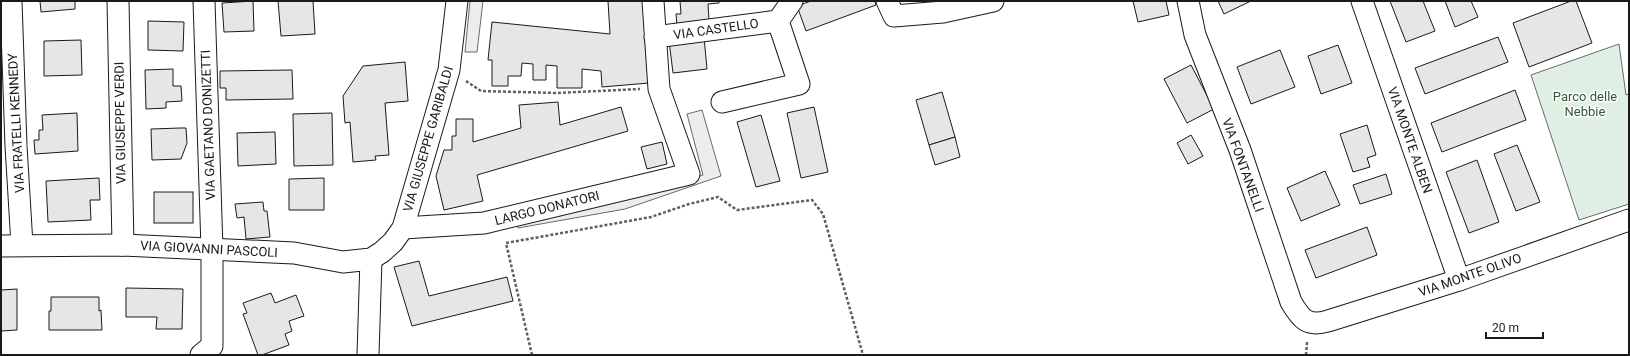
<svg xmlns="http://www.w3.org/2000/svg" width="1630" height="356" font-family="Roboto,sans-serif">
<rect width="100%" height="100%" fill="#fff"/>
<path fill="#e0efe3" stroke="#6a6a6a" d="M1619,44L1626,95L1629,94V204L1579,220L1531,75Z"/>
<g fill="#ededed" stroke="#6a6a6a">
<path d="M470,1H483L477,52H465Z"/>
<path d="M702,110L721,176L625,209L518,228L516,222L614,201L703,175L687,114Z"/>
</g>
<g fill="#e6e6e6" stroke="#1a1a1a">
<path d="M40,1H75V9L41,12Z"/>
<path d="M253,1L254,31L224,32L222,3Z"/>
<path d="M278,1H313L315,34L281,36Z"/>
<path d="M608,1H643L649,83L602,87L601,71L582,69V88H557V66L546,65V80H533V64L522,63L521,76H508V86H492V60H488L492,22L610,34Z"/>
<path d="M680,1H719V3L708,4L709,20L677,26L676,14H681Z"/>
<path d="M811,1H875L876,5L806,31L797,6Z"/>
<path d="M1133,1H1166L1169,15L1138,22Z"/>
<path d="M1218,1H1251L1224,14Z"/>
<path d="M1390,1H1423L1435,31L1406,42Z"/>
<path d="M1445,1H1471L1478,17L1455,27Z"/>
<path d="M1571,1H1576L1592,43L1529,67L1513,23Z"/>
<path d="M148,21L184,22L183,51L148,50Z"/>
<path d="M704,37L707,69L673,73L669,41Z"/>
<path d="M1498,37L1508,62L1425,94L1415,68Z"/>
<path d="M81,40L82,75L44,76V41Z"/>
<path d="M1338,45L1352,83L1321,94L1308,56Z"/>
<path d="M1280,50L1295,87L1251,104L1237,67Z"/>
<path d="M405,62L408,101L385,103L389,155L375,156L376,160L353,162L350,122L345,123L343,96L363,66Z"/>
<path d="M1191,65L1214,109L1187,123L1164,79Z"/>
<path d="M173,69V86H181L182,101L166,102V108L146,109L145,70Z"/>
<path d="M292,70L293,99L226,100V88H220V71Z"/>
<path d="M1515,90L1526,120L1442,152L1431,123Z"/>
<path d="M942,92L955,137L929,145L916,100Z"/>
<path d="M558,102L560,125L621,107L628,131L477,175L483,201L444,210L436,176L444,150H452V136H456V119H473V142L521,128L519,105Z"/>
<path d="M814,107L828,172L801,178L787,113Z"/>
<path d="M77,113L78,151L35,154L34,140H39V130H43L42,115Z"/>
<path d="M332,113L333,165L294,166L293,114Z"/>
<path d="M761,115L780,181L756,187L737,122Z"/>
<path d="M1367,125L1376,155L1367,158L1370,167L1353,172L1340,134Z"/>
<path d="M180,128H186L187,143L181,159L152,160L151,129Z"/>
<path d="M275,132L276,164L238,166L237,133Z"/>
<path d="M1191,135L1203,156L1188,164L1177,143Z"/>
<path d="M955,137L960,157L935,165L929,145Z"/>
<path d="M662,142L667,164L647,169L641,147Z"/>
<path d="M1517,145L1540,202L1516,211L1494,154Z"/>
<path d="M1477,160L1499,222L1469,233L1446,172Z"/>
<path d="M1325,171L1340,205L1301,221L1287,188Z"/>
<path d="M1386,174L1392,194L1360,204L1353,185Z"/>
<path d="M99,178L100,200H90L91,220L48,222L46,181Z"/>
<path d="M324,178V210H289V179Z"/>
<rect x="154" y="192" width="39" height="31"/>
<path d="M263,202L264,211H267L270,237L246,239L244,217L237,218L235,204Z"/>
<path d="M1367,227L1377,255L1316,278L1305,250Z"/>
<path d="M419,261L429,296L507,277L513,301L412,326L394,267Z"/>
<path d="M126,288L183,289L182,329H156L157,317H126Z"/>
<path d="M17,289V330L1,331V290Z"/>
<path d="M271,293L275,303L296,295L304,316L289,321L292,331L285,334L289,345L262,355H258L243,314L247,313L243,303Z"/>
<path d="M51,297H99V311L101,310L102,330H49V311H51Z"/>
</g>
<g fill="none" stroke-linecap="round" stroke-linejoin="round">
<g stroke="#1a1a1a" stroke-width="23">
<g id="minor">
<path d="M11,1L16,146L22,245"/>
<path d="M118,1L123,245"/>
<path d="M887,1L894,16L943,12L993,1"/>
<path d="M1188,1L1195,35L1240,150L1291,302C1301,319 1307,327 1328,321L1459,280L1629,220"/>
<path d="M1362,1L1459,280"/>
<path d="M778,21L792,1"/>
<path d="M655,37L778,21L799,84L722,102"/>
<path d="M403,228L484,223L689,174L659,89L653,1"/>
<path d="M1,246L123,245L294,253L343,262L371,259L382,252L393,242L403,228L449,70L457,1"/>
<path d="M201,355L212,346V249L204,1"/>
<path d="M368,355L371,259"/>
</g>
</g>
<g stroke="#5f5f5f" stroke-width="2.5" stroke-dasharray="3 2" stroke-linecap="butt">
<path d="M466,81L481,91L557,93L640,89"/>
<path d="M532,355L506,243L651,217L689,204L718,197L737,210L812,200L823,214L863,355"/>
<path d="M1306,355L1307,342"/>
</g>
<use href="#minor" stroke="#fff" stroke-width="21"/>
</g>
<g text-anchor="middle" dominant-baseline="central" stroke-width="3" stroke-linejoin="round" paint-order="stroke">
<g font-size="13" fill="#1a1a1a" stroke="#fff">
<text transform="translate(716 29) rotate(-8)">VIA CASTELLO</text>
<text transform="translate(16 123) rotate(-93)">VIA FRATELLI KENNEDY</text>
<text transform="translate(120 123) rotate(-91)">VIA GIUSEPPE VERDI</text>
<text transform="translate(208 125) rotate(-92)">VIA GAETANO DONIZETTI</text>
<text transform="translate(428 139) rotate(-74)">VIA GIUSEPPE GARIBALDI</text>
<text transform="translate(1410 140) rotate(71)">VIA MONTE ALBEN</text>
<text transform="translate(1243 165) rotate(70)">VIA FONTANELLI</text>
<text transform="translate(547 208) rotate(-14)">LARGO DONATORI</text>
<text transform="translate(209 249) rotate(3)">VIA GIOVANNI PASCOLI</text>
<text transform="translate(1470 275) rotate(-19)">VIA MONTE OLIVO</text>
</g>
<g font-size="13" fill="#2b5a34" stroke="#fff">
<text x="1585" y="96">Parco delle<tspan x="1585" dy="15">Nebbie</tspan></text>
</g>
</g>
<rect width="1630" height="356" fill="none" stroke="#1a1a1a" stroke-width="4"/>
<path d="M1486 332v6h57v-6" fill="none" stroke="#1a1a1a" stroke-width="2"/>
<text x="1492" y="332" font-size="12" fill="#1a1a1a" stroke="#ffffff" stroke-width="3" paint-order="stroke">20 m</text>
</svg>
